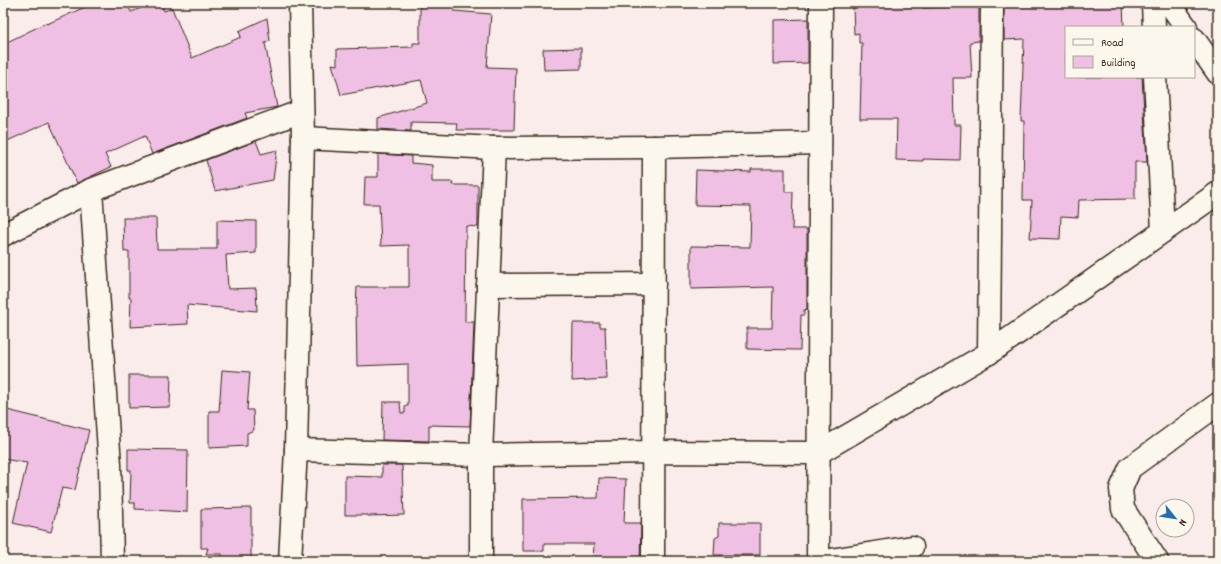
<svg xmlns="http://www.w3.org/2000/svg" width="1221" height="564" font-family="Dekko,sans-serif">
<rect width="100%" height="100%" fill="#f9ecea"/>
<filter id="ink" filterUnits="userSpaceOnUse"><feTurbulence type="fractalNoise" baseFrequency=".025" numOctaves="2"/><feDisplacementMap in="SourceGraphic" scale="8" xChannelSelector="R" yChannelSelector="G"/><feConvolveMatrix kernelMatrix="1 2 1 2 8 2 1 2 1" color-interpolation-filters="sRGB"/></filter>
<g filter="url(#ink)">
<g fill="#efc0e3" stroke="#3b2a1e">
<path d="M94,3H127L131,12L154,3H161L164,11L172,8L192,58L241,37L239,31L267,18L270,41L265,43L277,107L245,113L247,118L152,154L145,136L105,154L111,167L77,183L49,122L3,143V44L46,23L47,24Z"/>
<path d="M887,3H923V8L979,6V41L970,42L972,78H953L954,125H961L960,160L923,159V161L896,160L897,119H860L862,43H859V33L854,34L853,5H887Z"/>
<path d="M1007,3H1123L1124,27H1066V77H1142L1147,162H1135V199L1079,200L1078,217L1061,216L1060,239L1030,238L1032,200H1023L1024,121H1021L1024,39L1004,40V5H1007Z"/>
<path d="M420,6H454V11L491,14L487,67L516,68L514,130H456L457,123L411,122V131L378,129V118L427,103L421,80L341,95L332,64L337,65V49L413,47V43H420Z"/>
<path d="M808,19V63L774,64V20Z"/>
<path d="M581,48V69L544,70L543,49Z"/>
<path d="M256,141L261,154L277,150L273,180L215,191L206,160Z"/>
<path d="M378,154L411,156V163L432,165V182H453L452,185H478V227L466,226L465,322H474L470,426L429,425V441L382,440L383,402H400L401,413H405V406H408V364L357,366L356,307L357,287H409V245L381,246L379,204H364L365,177H378Z"/>
<path d="M751,169H785V192H793L792,229H807V309L804,310V315H801L800,350L747,349V328H772L773,287L691,289V246L750,247L751,206L695,205L696,170L751,172Z"/>
<path d="M123,218H156L157,249H217V220L256,221V253L226,255L228,289L256,288L257,311L187,305L188,324L130,327L131,298H129V251L124,252Z"/>
<path d="M573,323H600V327H605L607,379L572,381Z"/>
<path d="M222,370L250,372L247,410H253L254,430L247,433V446L209,448V411H219Z"/>
<path d="M129,375H171L170,407L129,408Z"/>
<path d="M3,409L89,430L75,490L62,488L51,532L13,523L27,463L3,459Z"/>
<path d="M128,449L188,450L187,512L135,509V503H130L131,470H128Z"/>
<path d="M382,465H402L404,515L368,516V515H345V476L382,477Z"/>
<path d="M599,478L626,479L624,523H641L640,561H593L594,544H544V551H523V499L598,498Z"/>
<path d="M251,508V560H222V554H206L208,548H201V509Z"/>
<path d="M719,523H760V555H714L715,538L719,536Z"/>
</g>
<g fill="none" stroke-linecap="round" stroke-linejoin="round">
<g stroke="#3b2a1e" stroke-width="25">
<g id="minor">
<path d="M1153,3L1154,27"/>
<path d="M1169,3L1186,27"/>
<path d="M1194,39L1218,73"/>
<path d="M1155,77L1163,231"/>
<path d="M303,138L494,148L654,147L820,143"/>
<path d="M91,190L110,465L112,561"/>
<path d="M3,235L91,190L302,111"/>
<path d="M488,285L654,284"/>
<path d="M989,353L992,3"/>
<path d="M296,450L481,455L653,452L818,453L989,353L1218,193"/>
<path d="M290,561L296,450L303,138L300,3"/>
<path d="M481,561V455L494,148"/>
<path d="M653,561L654,147"/>
<path d="M818,561L821,3"/>
<path d="M824,561L912,547"/>
<path d="M1157,561L1123,509L1121,489L1130,468L1218,404"/>
</g>
</g>
<use href="#minor" stroke="#fbf7ec" stroke-width="22"/>
</g>
</g>
<rect width="1221" height="564" fill="none" stroke="#fbf7ec" stroke-width="16"/>
<rect x="8" y="8" width="1205" height="548" fill="none" stroke="#3b2a1e" stroke-width="1.5" filter="url(#ink)"/>
<rect x="1065" y="26" width="130" height="52" fill="#fbf7ec" stroke="#aea59a"/>
<rect x="1073" y="39" width="20" height="6" fill="#fbf7ec" stroke="#aea59a"/>
<text x="1101" y="46" font-size="12" fill="#3b2a1e">Road</text>
<rect x="1073" y="56" width="20" height="12" fill="#efc0e3" stroke="#aea59a"/>
<text x="1101" y="66" font-size="12" fill="#3b2a1e">Building</text>
<g transform="translate(1175 518) rotate(120)"><circle r="19" fill="#fbf7ec" stroke="#aea59a"/>
<path d="M0-3L7 15L0 10L-7 15Z" fill="#1f6fb2"/>
<text y="-6" font-size="11" font-weight="bold" text-anchor="middle" fill="#3b2a1e">N</text>
</g>
</svg>
